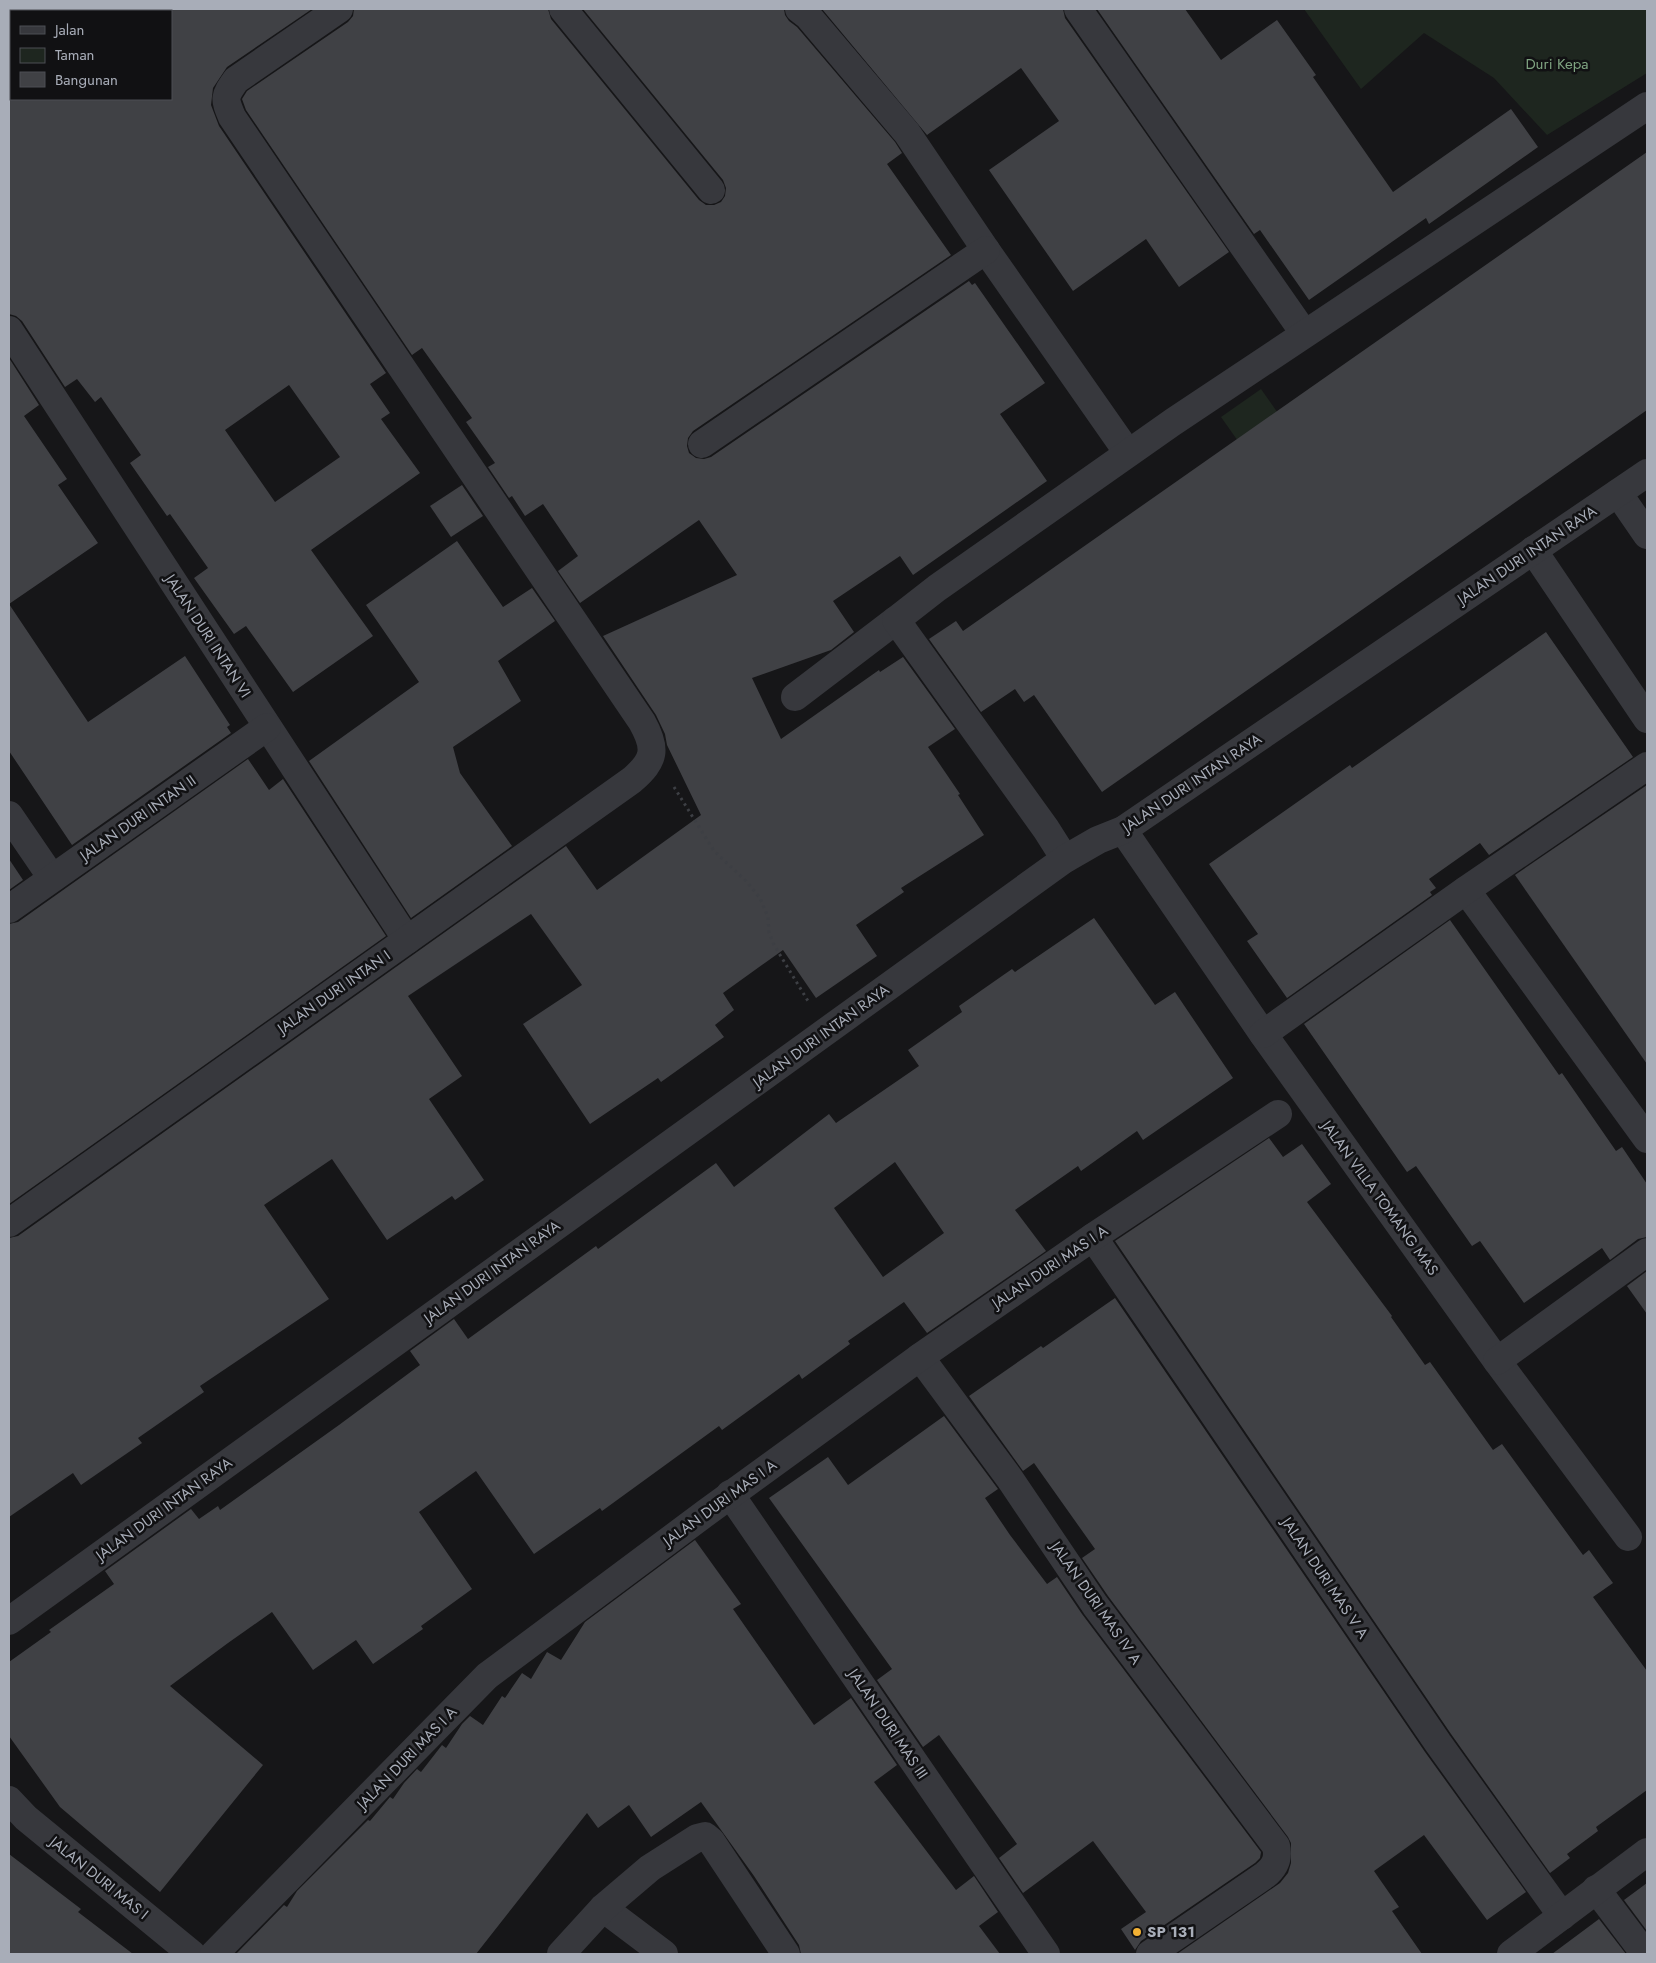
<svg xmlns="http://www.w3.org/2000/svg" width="1656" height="1963" font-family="Jost,sans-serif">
<rect width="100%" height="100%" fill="#161618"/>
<g fill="#1e261f">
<path d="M1304,9H1647V73L1547,135L1494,78L1424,33L1361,89Z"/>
<path d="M1261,389L1304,450L1264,478L1221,417Z"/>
</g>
<g fill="#404145" fill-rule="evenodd">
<path d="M171,9H312L227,67L213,88L211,105L219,126L386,373L370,384L390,413L381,419L420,473L311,550L373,636L293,692L246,626L234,634L194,578L208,568L170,514L167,516L130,463L141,455L101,397L95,402L77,379L65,387L22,321L16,316L9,314V99H171ZM289,385L340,457L275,502L225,430Z"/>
<path d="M354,9H548L551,19L699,200L706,205H714L721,202L725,196L726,188L723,180L583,9H784L785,15L789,21L797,27L895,142L902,153L887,164L951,255L693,431L688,438L687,446L689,453L696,458L704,459L711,457L969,281L972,285L975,283L1045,383L1000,414L1047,481L913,575L900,556L833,601L854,632L831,650L752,678L781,739L879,670L880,672L903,657L955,729L928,747L960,794L958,795L984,835L901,888L904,892L856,925L877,956L816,998L783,950L723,993L734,1010L715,1025L724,1037L661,1082L658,1078L590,1124L523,1024L582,985L531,914L408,996L462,1076L429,1099L484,1180L455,1200L452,1196L387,1240L332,1159L264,1205L329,1299L200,1386L204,1392L138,1438L142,1443L81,1485L73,1473L9,1517V1238L18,1236L566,846L597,890L701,815L667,745L665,734L656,715L603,636L737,575L699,520L580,603L558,571L578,556L543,504L525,516L512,496L509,498L488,467L495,463L466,422L472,418L422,348L412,355L246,110L242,99L247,91L348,22L353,16Z"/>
<path d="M822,9H1063L1065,18L1229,252L1179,287L1146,239L1073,291L989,170L1059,121L1021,68L927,135Z"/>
<path d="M1097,9H1185L1221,60L1277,20L1316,75L1313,77L1393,192L1511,109L1538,147L1429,224L1426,218L1309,300L1260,230L1254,234Z"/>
<path d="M1647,152V410L1102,792L1034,695L1024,702L1015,689L981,712L929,639L956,621L963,631Z"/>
<path d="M9,358L39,405L24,416L67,479L58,485L98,543L9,604Z"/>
<path d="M462,485L483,516L451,537L430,506Z"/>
<path d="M457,541L503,607L532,588L555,621L498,661L521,701L453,747L460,773L512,846L411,918L309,761L419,682L366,605Z"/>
<path d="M9,604L88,722L185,656L230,725L227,727L231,733L72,845L9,751Z"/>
<path d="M1546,632L1633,757L1489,855L1480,843L1429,879L1436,888L1430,892L1432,895L1287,998L1247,941L1258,934L1209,864L1350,765L1352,768Z"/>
<path d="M248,759L269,790L283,779L386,936L9,1204V924L18,922Z"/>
<path d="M1647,785V1064L1515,875Z"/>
<path d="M9,859L23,880L9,890Z"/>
<path d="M1094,918L1155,1005L1175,992L1233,1078L1143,1140L1137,1131L1081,1171L1078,1166L1015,1210L1046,1251L927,1333L904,1302L848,1341L850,1344L802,1379L799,1374L722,1430L719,1426L602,1511L600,1508L534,1554L476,1471L419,1512L472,1589L421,1626L423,1629L373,1664L356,1640L313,1670L272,1612L228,1643L170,1686L263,1765L160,1892L60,1807L9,1736V1662L51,1632L49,1630L114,1584L105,1571L191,1509L199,1519L218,1506L220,1510L339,1425L420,1365L410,1351L454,1319L468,1339L596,1246L598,1249L716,1163L734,1187L829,1114L836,1123L919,1066L908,1050L962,1012L959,1006L1012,969L1015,972ZM895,1162L944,1233L883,1277L834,1208Z"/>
<path d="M1450,920L1559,1075L1562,1073L1616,1151L1622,1147L1647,1184V1237L1638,1239L1610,1260L1602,1248L1524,1303L1480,1241L1472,1246L1416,1166L1407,1172L1304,1024Z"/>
<path d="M1269,1138L1283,1157L1302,1144L1331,1184L1307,1202L1392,1316L1391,1317L1425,1365L1430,1362L1493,1450L1502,1444L1583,1555L1589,1550L1613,1583L1593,1597L1647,1671V1790L1596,1827L1598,1831L1567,1854L1570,1858L1550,1873L1451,1734L1115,1241Z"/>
<path d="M1647,1271V1314L1627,1286Z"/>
<path d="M1115,1298L1425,1752L1526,1892L1487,1920L1424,1835L1374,1871L1399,1907L1392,1911L1422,1954H1177L1280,1883L1288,1873L1291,1863V1843L1288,1837L1108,1596L1082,1558L1095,1549L1034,1463L1023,1471L969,1396L1041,1346L1043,1348Z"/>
<path d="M944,1416L998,1489L985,1498L1010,1535L1047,1584L1057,1577L1082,1614L1261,1852L1260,1858L1255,1863L1141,1941L1135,1950L1121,1929L1146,1912L1093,1841L1023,1893L999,1858L1017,1844L939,1735L923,1747L877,1680L892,1669L769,1498L828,1457L848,1485Z"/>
<path d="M695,1540L741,1604L733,1609L814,1725L851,1698L897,1765L874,1782L956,1890L974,1876L998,1912L979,1926L1000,1954H801L799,1945L754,1876L701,1802L651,1837L629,1805L598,1828L587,1813L476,1954H236L284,1905L287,1907L297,1891L368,1820L370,1821L390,1797L393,1799L404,1783L417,1769L421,1772L442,1745L446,1748L462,1724L470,1716L483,1725L502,1696L505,1698L522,1673L531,1679L547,1652L561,1660L585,1622Z"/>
<path d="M9,1854L81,1909L78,1912L133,1954H9Z"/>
<path d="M1647,1883V1931L1624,1900Z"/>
<path d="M1599,1919L1626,1954H1552Z"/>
</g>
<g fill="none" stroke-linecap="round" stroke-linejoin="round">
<path stroke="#3d3f44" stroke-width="3" stroke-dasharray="2.5 4" stroke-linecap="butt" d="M674,787L714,851L746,881L760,898L768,917L769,932L774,945L808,1001"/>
<g stroke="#37383d" stroke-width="28">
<path d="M73,9L75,11"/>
<path d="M563,9L711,190"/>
<path d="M799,9L808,16L907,133L986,250L1128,453"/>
<path d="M1078,9L1304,333"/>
<path d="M9,330L407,940"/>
<path d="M702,444L986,250"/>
<path d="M1618,493L1647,535"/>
<path d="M1533,550L1647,719"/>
<path d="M795,697L896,620"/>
<path d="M9,815L52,878"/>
<path d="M1123,830L1263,1034L1497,1361L1628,1537"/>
<path d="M1065,859L1046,829L896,620L937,588L1173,422L1647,106"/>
<path d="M1466,890L1647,1139"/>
<path d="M9,909L267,727"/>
<path d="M1263,1034L1466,890L1647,766"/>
<path d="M9,1223L632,780C655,760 657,749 642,722L232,117C224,98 224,97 236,80L339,9"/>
<path d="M1093,1237L1438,1743L1562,1916"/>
<path d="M920,1357L1010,1479L1095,1605L1276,1846C1279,1859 1275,1867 1265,1875L1150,1954"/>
<path d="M1497,1361L1647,1252"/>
<path d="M730,1494L1046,1954"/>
<path d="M9,1621L1065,859L1098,840L1123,830L1647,473"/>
<path d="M9,1800L26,1818L192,1954"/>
<path d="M1596,1889L1645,1954"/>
<path d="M603,1908L664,1954"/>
<path d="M214,1954L487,1676L707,1512L920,1357L1093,1237L1278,1114"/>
<path d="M561,1954L603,1908L650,1868L697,1838L705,1836L711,1841L786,1954"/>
<path d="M1511,1954L1647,1852"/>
</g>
</g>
<circle fill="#f2b134" stroke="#111113" stroke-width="2" cx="1137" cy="1932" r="5"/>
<g text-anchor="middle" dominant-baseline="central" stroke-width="5" stroke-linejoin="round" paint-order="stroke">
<g font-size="15" fill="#7fa381" stroke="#111113">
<text x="1557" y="64">Duri Kepa</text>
</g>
<g font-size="15" fill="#a8adb8" stroke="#111113">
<text transform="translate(1527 555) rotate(-34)">JALAN DURI INTAN RAYA</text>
<text transform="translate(208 636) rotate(57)">JALAN DURI INTAN VI</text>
<text transform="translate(1192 783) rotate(-34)">JALAN DURI INTAN RAYA</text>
<text transform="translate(138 818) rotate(-35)">JALAN DURI INTAN II</text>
<text transform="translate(334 992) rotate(-35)">JALAN DURI INTAN I</text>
<text transform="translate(821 1036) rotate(-36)">JALAN DURI INTAN RAYA</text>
<text transform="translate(1380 1198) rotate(54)">JALAN VILLA TOMANG MAS</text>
<text transform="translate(1050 1267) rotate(-34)">JALAN DURI MAS I A</text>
<text transform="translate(492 1272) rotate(-36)">JALAN DURI INTAN RAYA</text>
<text transform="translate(720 1503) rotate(-36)">JALAN DURI MAS I A</text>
<text transform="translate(164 1509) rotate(-36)">JALAN DURI INTAN RAYA</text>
<text transform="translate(1325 1578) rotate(56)">JALAN DURI MAS V A</text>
<text transform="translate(1096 1603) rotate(55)">JALAN DURI MAS IV A</text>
<text transform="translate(888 1724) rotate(56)">JALAN DURI MAS III</text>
<text transform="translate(407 1758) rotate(-46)">JALAN DURI MAS I A</text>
<text transform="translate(99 1878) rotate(39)">JALAN DURI MAS I</text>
</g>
<g font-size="15" font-weight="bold" fill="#a8adb8" stroke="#111113" text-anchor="start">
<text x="1147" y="1932">SP 131</text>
</g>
</g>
<rect width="1656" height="1963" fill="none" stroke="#a8adb8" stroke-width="20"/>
<rect x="10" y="10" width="162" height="90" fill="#111113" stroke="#4d4f55"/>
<rect x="20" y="26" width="25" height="8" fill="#37383d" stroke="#4d4f55"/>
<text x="55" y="35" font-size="15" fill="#a8adb8">Jalan</text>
<rect x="20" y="48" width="25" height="15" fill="#1e261f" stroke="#4d4f55"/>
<text x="55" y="60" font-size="15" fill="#a8adb8">Taman</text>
<rect x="20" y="72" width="25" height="15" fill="#404145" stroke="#4d4f55"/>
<text x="55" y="85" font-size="15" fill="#a8adb8">Bangunan</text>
</svg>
